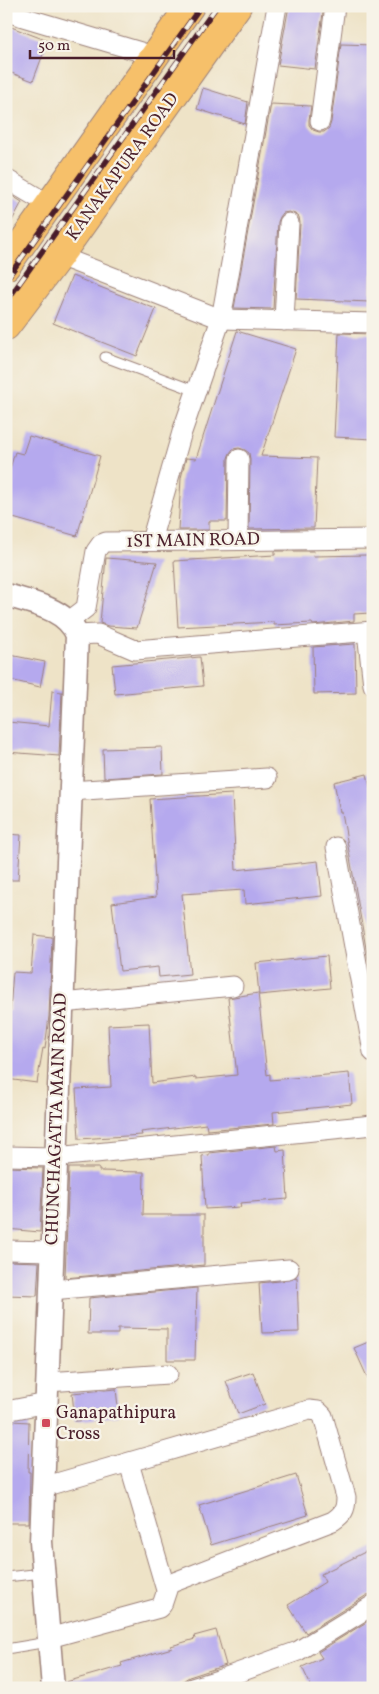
<svg xmlns="http://www.w3.org/2000/svg" width="379" height="1694" font-family="Vollkorn,serif">
<rect width="100%" height="100%" fill="#f7f3e8"/>
<filter id="ink" filterUnits="userSpaceOnUse"><feTurbulence type="fractalNoise" baseFrequency=".02" numOctaves="2"/><feDisplacementMap in="SourceGraphic" scale="10" xChannelSelector="R" yChannelSelector="G"/><feConvolveMatrix kernelMatrix="1 2 1 2 8 2 1 2 1" color-interpolation-filters="sRGB"/></filter>
<filter id="wash" filterUnits="userSpaceOnUse"><feTurbulence type="fractalNoise" baseFrequency=".0096" numOctaves="4" result="noise"/><feDisplacementMap in="SourceGraphic" scale="20" xChannelSelector="R" yChannelSelector="G"/><feGaussianBlur stdDeviation="1.12" result="paint"/><feColorMatrix in="noise" values="0 0 0 0 0 0 0 0 0 0 0 0 0 0 0 0 0 1.4 0 .05"/><feComposite in="paint" operator="in"/></filter>
<g filter="url(#wash)">
<rect width="100%" height="100%" fill="#eee3c7"/>
<g id="blocks">
<g fill="#b5a9ee">
<path d="M289,6H324L315,69L278,65Z"/>
<path d="M6,25L48,41L33,81L6,71Z"/>
<path d="M341,44L373,45V274H371L370,302L296,299L300,223L299,217L295,214L289,212L283,213L280,217L278,222L273,309L234,308L271,104L311,106L309,120V125L313,130L319,132H324L329,128L331,122Z"/>
<path d="M203,88L248,102L245,124L197,109Z"/>
<path d="M6,192L22,202L6,232Z"/>
<path d="M72,276L156,309L137,356L53,323Z"/>
<path d="M237,331L296,349L261,456L317,458L314,528L249,529L250,459L249,453L245,450L239,448L233,449L230,453L228,458L227,521H209V530H178L181,478L186,458L196,459Z"/>
<path d="M339,333L373,334V439L334,437Z"/>
<path d="M29,436L100,456L77,536L6,516V474L8,475L15,452L23,454Z"/>
<path d="M275,551H314L313,556L368,555L370,613L354,614V621L313,625L312,623L274,625V622L178,627L174,561L275,555Z"/>
<path d="M106,558L157,562L137,628L108,626L100,623Z"/>
<path d="M355,644L356,693L314,694L313,647Z"/>
<path d="M10,655L45,662L40,687L6,679V668Z"/>
<path d="M200,657L203,686L115,694L112,665Z"/>
<path d="M52,691L62,692L59,756L6,752L8,722L49,726Z"/>
<path d="M162,747L163,774L104,778L103,749Z"/>
<path d="M367,774L373,799V964L369,965L342,812H340L334,782Z"/>
<path d="M232,794L236,870L318,861L322,896L245,904L244,890L182,894L190,974L159,977L158,967L120,971L112,903L156,897L150,799Z"/>
<path d="M6,834L21,835L18,880H6Z"/>
<path d="M34,935L52,937L49,1016L45,1049L43,1048L37,1083L6,1079V1010H10L13,972L31,973Z"/>
<path d="M327,956L330,988L259,995L256,963Z"/>
<path d="M258,993L267,1075L270,1074V1080L349,1073L352,1104L273,1112L274,1124L207,1130L206,1124L141,1132L142,1135L79,1139L76,1089L111,1087L108,1025L149,1023L152,1083L196,1077V1079L237,1075L228,998Z"/>
<path d="M276,1146L277,1151L285,1150L288,1199L240,1203L241,1207L205,1209L202,1156L209,1155V1153Z"/>
<path d="M6,1167L43,1168L40,1232L6,1229Z"/>
<path d="M69,1168H99V1171L144,1172L143,1215H204V1265L65,1278Z"/>
<path d="M6,1261L39,1262L37,1296L6,1295Z"/>
<path d="M297,1277L299,1332L262,1333L259,1283L290,1280Z"/>
<path d="M197,1288L195,1360H167V1329L118,1328V1334H88L89,1298Z"/>
<path d="M373,1340V1390L354,1348Z"/>
<path d="M253,1372L265,1404L238,1414L226,1381Z"/>
<path d="M116,1389L119,1416L75,1421L72,1393Z"/>
<path d="M12,1421L29,1422L28,1472H30L29,1523H6V1422Z"/>
<path d="M296,1475L308,1515L211,1545L199,1505Z"/>
<path d="M373,1548V1594L367,1595L306,1633L288,1605L325,1582L321,1574Z"/>
<path d="M373,1618V1688H312L302,1667L322,1658L318,1652Z"/>
<path d="M216,1630L226,1665L189,1677L178,1684L165,1688H66V1682L122,1666L121,1663L172,1648L171,1646L195,1639L194,1636Z"/>
</g>
</g>
</g>
<g filter="url(#ink)">
<use href="#blocks" fill-opacity="0" stroke="#9c8179" stroke-width="1"/>
<g fill="none" stroke-linecap="round" stroke-linejoin="round">
<g stroke="#9c8179" stroke-width="11">
<g id="service">
<path d="M105,357L196,391"/>
<path d="M6,1577L43,1573"/>
<path d="M6,1649L48,1642"/>
</g>
</g>
<g stroke="#9c8179" stroke-width="21">
<g id="minor">
<path d="M6,12L141,52L153,59"/>
<path d="M320,121L335,6"/>
<path d="M6,179L50,205"/>
<path d="M59,256L221,319L373,323"/>
<path d="M284,321L289,223"/>
<path d="M238,540L239,459"/>
<path d="M151,541L182,432L221,319L277,6"/>
<path d="M69,621L86,608L96,551L101,544L106,542L373,539"/>
<path d="M367,632L373,685"/>
<path d="M77,635L98,634L135,650L373,631"/>
<path d="M70,791L267,778"/>
<path d="M336,847L373,1052"/>
<path d="M62,1003L233,986"/>
<path d="M6,1156L56,1157L373,1125"/>
<path d="M6,1250L52,1251"/>
<path d="M51,1290L289,1269"/>
<path d="M47,1382L168,1374"/>
<path d="M6,1411L47,1403"/>
<path d="M129,1463L166,1590"/>
<path d="M43,1487L309,1410L318,1411L323,1416L346,1497C346,1510 343,1514 333,1521L169,1584L162,1605L159,1608L49,1638"/>
<path d="M192,1688L218,1680L298,1651L373,1605"/>
</g>
</g>
<g stroke="#9c8179" stroke-width="25">
<path id="tertiary" d="M6,595C31,603 66,608 77,635L41,1542L53,1688"/>
</g>
<g stroke="#9c8179" stroke-width="30">
<g id="trunk">
<path d="M6,266L190,6"/>
<path d="M6,326L59,256L237,6"/>
</g>
</g>
<use href="#service" stroke="#fff" stroke-width="9"/>
<use href="#minor" stroke="#fff" stroke-width="19"/>
<use href="#tertiary" stroke="#fff" stroke-width="22"/>
<use href="#trunk" stroke="#f6c06b" stroke-width="28"/>
<g stroke="#4a1f2b" stroke-width="5.5">
<g id="rail">
<path d="M6,280L201,6"/>
<path d="M6,302L217,6"/>
</g>
</g>
<use href="#rail" stroke="#f7f3e8" stroke-width="4" stroke-dasharray="11" stroke-linecap="butt"/>
</g>
</g>
<rect fill="#d1495b" stroke="#f7f3e8" stroke-width="2" x="41" y="1418" width="10" height="10" rx="2.5"/>
<g text-anchor="middle" dominant-baseline="central" stroke-width="4.5" stroke-linejoin="round" paint-order="stroke">
<g font-size="18" fill="#4a1f2b" stroke="#f7f3e8">
<text transform="translate(123 167) rotate(-54)">KANAKAPURA ROAD</text>
<text transform="translate(193 541) rotate(-1)">1ST MAIN ROAD</text>
<text transform="translate(57 1119) rotate(-88)">CHUNCHAGATTA MAIN ROAD</text>
</g>
<g font-size="18" fill="#4a1f2b" stroke="#f7f3e8" text-anchor="start">
<text x="56" y="1413">Ganapathipura<tspan x="56" dy="21">Cross</tspan></text>
</g>
</g>
<rect width="379" height="1694" fill="none" stroke="#f7f3e8" stroke-width="25"/>
<path d="M30 50v8h144v-8" fill="none" stroke="#4a1f2b" stroke-width="2.5"/>
<text x="38" y="50" font-size="15" fill="#4a1f2b" stroke="#f7f3e8" stroke-width="4" paint-order="stroke">50 m</text>
</svg>
